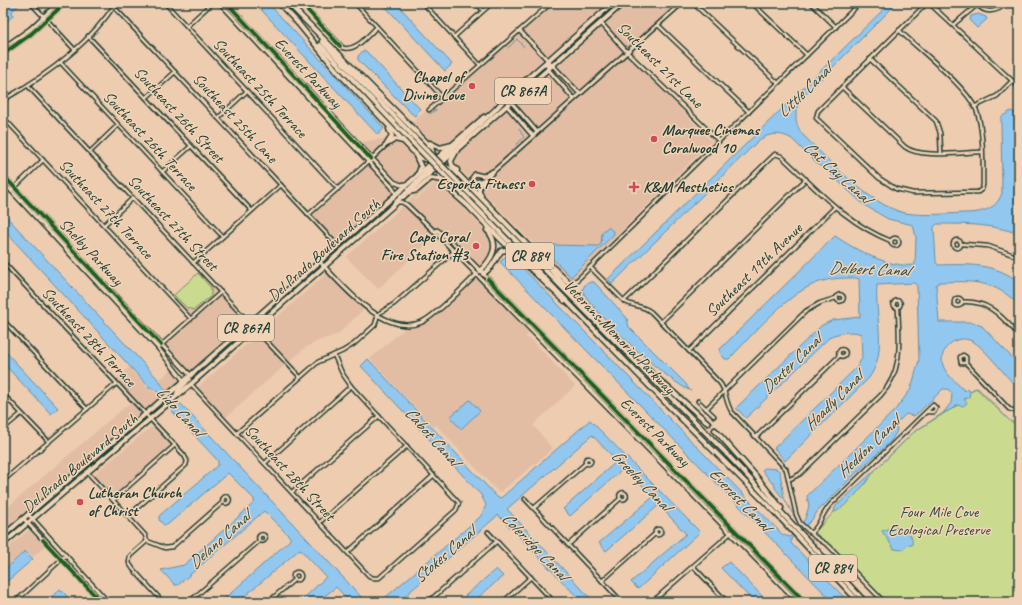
<svg xmlns="http://www.w3.org/2000/svg" width="1022" height="605" font-family="Caveat,sans-serif">
<rect width="100%" height="100%" fill="#eeccb0"/>
<filter id="ink" filterUnits="userSpaceOnUse"><feTurbulence type="fractalNoise" baseFrequency=".025" numOctaves="2"/><feDisplacementMap in="SourceGraphic" scale="8" xChannelSelector="R" yChannelSelector="G"/><feConvolveMatrix kernelMatrix="1 2 1 2 8 2 1 2 1" color-interpolation-filters="sRGB"/></filter>
<g filter="url(#ink)">
<g fill="#e2bda4">
<path d="M554,3H684L635,48L634,60L711,141L571,282L455,164L415,199L360,142L395,137Z"/>
<path d="M706,129L719,141L718,145L578,280L576,279L712,142Z"/>
<path d="M367,164L395,193L339,242L312,215Z"/>
<path d="M437,181L442,183L454,195L459,203L490,235L493,243L492,254L480,269L452,240L438,229L434,230L407,203L412,198L416,200Z"/>
<path d="M404,205L436,235L378,289L346,257Z"/>
<path d="M202,271L249,322L191,373L164,346L193,319L175,298Z"/>
<path d="M328,272L365,308L338,334L321,340L306,347L225,418L196,389Z"/>
<path d="M476,277L531,332L525,337L533,341L575,386L533,425L553,449L499,493L436,425L433,427L370,359L406,327L419,325L437,313Z"/>
<path d="M129,367L147,387L163,398L3,534V511L133,400L114,383Z"/>
<path d="M172,368L182,381L168,393L160,380Z"/>
<path d="M157,422L177,445L114,502L92,476Z"/>
<path d="M30,529L46,545L33,557L25,550L3,569V552Z"/>
</g>
<g fill="#cada8e" stroke="#748c61">
<path d="M198,273L211,288V296L194,310L187,308L174,295Z"/>
<path d="M976,388L1010,421L1014,423L1019,419V602H883L815,532L834,512L864,484L875,470L914,432L964,401L970,391Z"/>
</g>
<g fill="#92c7f0" stroke="#6490a5">
<path d="M9,3H21L12,11L13,16L3,24V5Z"/>
<path d="M255,3H268L384,128L378,135Z"/>
<path d="M382,3H396L452,64L445,71Z"/>
<path d="M890,3H897L801,99C794,110 794,123 802,134C828,159 869,205 905,213C924,216 943,214 963,213C979,213 996,211 1002,193L1001,117L1011,111L1019,115V234C992,224 967,224 937,224L934,227L936,262L938,265C967,264 995,263 1019,282V305C994,280 974,281 940,282L936,285L939,322H970L982,326L1019,365V380L1013,383C1003,373 983,346 972,341C955,333 936,351 944,368C948,376 958,384 965,391L968,388L970,392L969,397L964,399L967,403L963,406L956,405L952,409L943,413L951,403L952,394L948,389H943L918,413L914,416L906,414L896,424L897,431L891,441L856,473L817,512L811,521L791,539V543L849,602H833L500,262L508,254L510,255L783,535L790,537L805,519L809,506L807,496L895,410L911,389L919,360L917,286L914,283L877,285C874,315 889,353 868,379L785,461L774,448L857,367L862,358L861,334C853,330 839,333 831,336L746,418L736,408L822,325L833,320L860,317L859,279L856,278C845,278 833,278 823,281C790,289 753,335 729,359H725L720,353V349L835,236C856,250 888,268 915,265L916,237L913,225L888,219L864,205L824,168L818,165L792,139C780,132 770,133 759,140L612,284L608,279Z"/>
<path d="M978,14L986,17L987,19L977,28L970,21L971,16Z"/>
<path d="M366,51L420,109L415,116L411,113L358,60V56L363,51Z"/>
<path d="M3,213L157,378L174,402H179L366,602H350L336,587L317,602H300L326,577L300,549L238,602H221L290,540V537L264,511L178,585H175L161,570L184,565L254,503V499L228,473L167,525H164L159,520V516L218,465V461L172,411C170,399 158,392 148,386L3,229Z"/>
<path d="M608,227L613,231L614,234L571,277L546,252V248L550,245L598,246L601,244L602,232Z"/>
<path d="M590,282H594L627,318L629,327L686,384L689,390C666,380 593,313 582,290L585,285Z"/>
<path d="M3,349L58,408L51,414L3,363Z"/>
<path d="M368,359L498,498L502,497L590,420L700,532L638,589L631,582L686,534L659,505L606,551L599,543L653,497L625,467L570,516L563,509L617,461L592,435L507,509L594,602H582L498,515L398,602H380L481,516L486,505L481,495L361,366Z"/>
<path d="M470,400L480,411L461,429L450,417Z"/>
<path d="M765,468L777,469L780,472L784,498L782,497L775,488L774,482L772,483L762,470Z"/>
<path d="M875,470C869,480 844,510 834,512L835,507Z"/>
<path d="M893,527C903,528 914,533 912,545H908L902,550L894,549L882,531Z"/>
<path d="M25,551L33,559L3,585V571Z"/>
<path d="M729,562L768,602H754L721,568Z"/>
<path d="M496,569L503,576L473,602H458Z"/>
<path d="M60,589L67,596L61,602H46Z"/>
</g>
<g fill="none" stroke-linecap="round" stroke-linejoin="round">
<g stroke="#6490a5" stroke-width="1">
<path d="M508,48L517,39L524,47"/>
<path d="M430,114L436,110"/>
<path d="M516,145L524,137L519,129"/>
<path d="M689,389L691,391"/>
<path d="M970,391L976,388L979,389L1010,421L1013,423L1019,419"/>
<path d="M875,470L914,432L943,413"/>
<path d="M784,498L800,527"/>
</g>
<path stroke="#c5af97" stroke-width="4" stroke-dasharray="4 2" stroke-linecap="butt" d="M708,423L715,430"/>
<g stroke="#1f3d34" stroke-width="5.5">
<g id="minor">
<path d="M165,3L338,189"/>
<path d="M301,3L343,48C357,51 367,36 377,27"/>
<path d="M355,3L443,98"/>
<path d="M423,3L480,65"/>
<path d="M476,3L483,10"/>
<path d="M693,3L778,83"/>
<path d="M752,3L807,55"/>
<path d="M811,3L836,27"/>
<path d="M929,3L1019,87"/>
<path d="M976,3C985,15 997,12 1007,3"/>
<path d="M114,7L338,246"/>
<path d="M47,20L75,50"/>
<path d="M658,25L749,112"/>
<path d="M953,25L977,5"/>
<path d="M187,26L212,3"/>
<path d="M899,30C920,51 964,84 976,109C984,129 983,163 983,185L982,189L978,192L913,193L896,189L879,178L816,118L818,111L927,3"/>
<path d="M88,36L251,210"/>
<path d="M454,37L492,3"/>
<path d="M627,52L719,141"/>
<path d="M870,59L936,121L940,133L941,153"/>
<path d="M61,63L222,236"/>
<path d="M28,86L300,377"/>
<path d="M842,87L905,147C921,159 961,152 982,152"/>
<path d="M146,98L175,72"/>
<path d="M3,100C46,76 89,45 116,3"/>
<path d="M974,107L997,96L1012,81"/>
<path d="M429,110L551,3"/>
<path d="M3,117L191,319"/>
<path d="M218,118L247,91"/>
<path d="M90,152L118,125"/>
<path d="M162,172L191,146"/>
<path d="M11,191L43,160"/>
<path d="M308,215L368,162"/>
<path d="M104,225L133,198"/>
<circle cx="895" cy="242" r="4"/>
<circle cx="957" cy="244" r="4"/>
<path d="M962,244L988,246L1019,257"/>
<path d="M3,262L184,455L187,461L186,465L128,516"/>
<path d="M193,263L281,185"/>
<path d="M590,267L624,301C633,307 643,305 651,312L719,382C727,390 725,403 732,412L786,469L796,514L800,523L815,537L829,546L884,602"/>
<path d="M576,281L860,3"/>
<circle cx="840" cy="298" r="3.5"/>
<circle cx="958" cy="302" r="4"/>
<circle cx="897" cy="304" r="3.5"/>
<path d="M624,301L775,154L781,156C817,189 845,223 891,241"/>
<path d="M962,302C989,300 1002,317 1019,335"/>
<path d="M3,320L87,409"/>
<path d="M661,322L806,179"/>
<path d="M158,348L221,292"/>
<circle cx="842" cy="353" r="3.5"/>
<path d="M689,351L835,207"/>
<path d="M966,363H961L960,357L963,355L966,357V363L1009,409L1015,411L1019,409"/>
<path d="M191,384L369,576L373,578H379L456,510L459,503L351,386L342,373L334,355"/>
<path d="M3,394L49,442"/>
<path d="M698,401L714,416"/>
<path d="M706,409L806,311L820,303L836,298"/>
<path d="M3,429L21,414"/>
<path d="M237,433L318,362L343,351L354,344L375,325L378,314L394,304L458,248"/>
<path d="M756,437L839,356"/>
<circle cx="588" cy="461" r="3"/>
<path d="M265,463L351,386"/>
<path d="M88,473L145,535L147,541"/>
<path d="M790,479L800,474L881,395C904,370 899,339 898,308"/>
<path d="M3,481L116,384"/>
<path d="M292,492L379,416"/>
<circle cx="623" cy="496" r="3.5"/>
<circle cx="226" cy="500" r="3.5"/>
<path d="M525,499L622,602"/>
<path d="M113,500L175,445"/>
<path d="M534,508L586,463"/>
<path d="M320,522L407,446"/>
<circle cx="658" cy="532" r="3"/>
<path d="M488,532L554,602"/>
<path d="M811,533C820,525 822,514 830,505L931,407L933,405L936,408L934,412H926"/>
<circle cx="262" cy="538" r="3.5"/>
<path d="M147,541L165,548L172,547L223,502"/>
<path d="M147,541L130,556L129,563L133,569L163,602"/>
<path d="M568,545L621,498"/>
<path d="M348,552L434,475"/>
<path d="M693,566L727,602"/>
<circle cx="297" cy="576" r="4"/>
<path d="M602,581L656,533"/>
<path d="M15,602L65,556"/>
<path d="M92,602L97,597"/>
<path d="M189,602L259,541"/>
<path d="M268,602L295,579"/>
<path d="M428,602L497,541"/>
<path d="M503,602L531,577"/>
<path d="M652,602L734,530"/>
</g>
</g>
<g stroke="#1f3d34" stroke-width="6">
<g id="tertiary">
<path d="M31,3L45,18"/>
<path d="M220,3L392,187L396,194"/>
<path d="M227,3L394,182L401,185L406,184"/>
<path d="M601,23L627,52"/>
<path d="M520,31L580,94"/>
<path d="M3,48L30,29L58,3"/>
<path d="M3,54L31,34L65,3"/>
<path d="M547,62L548,69L574,99"/>
<path d="M511,102L537,132"/>
<path d="M507,106L533,136"/>
<path d="M368,162L387,144"/>
<path d="M495,170L486,179L476,182L472,178L475,174L483,176L495,170L682,3"/>
<path d="M3,175L191,376"/>
<path d="M3,182L158,348L184,381"/>
<path d="M397,202H402L407,205L439,236L798,602"/>
<path d="M434,232L437,230L451,241L805,602"/>
<path d="M320,262C342,285 385,338 422,322C436,315 465,286 477,274"/>
<path d="M28,514L108,602"/>
<path d="M23,518L101,602"/>
</g>
</g>
<g stroke="#1f3d34" stroke-width="7">
<g id="primary">
<path d="M501,102L613,3"/>
<path d="M403,197L623,3"/>
<path d="M176,396L178,391L189,379"/>
<path d="M3,536L184,381L484,117"/>
<path d="M3,544L191,384L396,203"/>
</g>
</g>
<g stroke="#1f3d34" stroke-width="7">
<g id="trunk">
<path d="M279,3L298,23"/>
<path d="M291,6L431,147L434,157L431,168L394,204"/>
<path d="M297,22L338,72L413,151L421,158L432,161"/>
<path d="M322,41L416,139"/>
<path d="M320,45L412,142"/>
<path d="M504,100L495,110L443,157C439,164 437,170 441,177C446,189 461,199 470,208C501,240 532,271 565,301"/>
<path d="M389,143L395,139L403,141"/>
<path d="M430,143L440,148L452,145"/>
<path d="M387,144L392,136L389,129"/>
<path d="M457,150L451,161L452,165L457,170"/>
<path d="M416,156L421,167L418,174"/>
<path d="M442,165L455,171L542,260L583,306"/>
<path d="M461,185L724,451L865,602"/>
<path d="M457,188L665,402L770,507L859,602"/>
<path d="M409,192L417,190L431,178L442,180"/>
<path d="M481,195C476,188 481,184 486,179"/>
<path d="M546,261L569,283L576,281"/>
<path d="M480,271C492,259 501,245 487,230"/>
<path d="M483,274L491,267L501,251L506,250L511,253"/>
<path d="M583,302L592,315"/>
<path d="M641,364L708,423"/>
<path d="M715,430L755,475L781,508"/>
</g>
</g>
<use href="#minor" stroke="#f1d4b7" stroke-width="2.5"/>
<use href="#tertiary" stroke="#f1d4b7" stroke-width="3"/>
<use href="#primary" stroke="#f1d4b7" stroke-width="4"/>
<use href="#trunk" stroke="#f1d4b7" stroke-width="4"/>
<g stroke="#1f3d34" stroke-width="7" stroke-linecap="butt">
<g id="trunk-bridge">
<path d="M416,139L461,185"/>
<path d="M412,142L457,188"/>
</g>
</g>
<use href="#trunk-bridge" stroke="#f1d4b7" stroke-width="4"/>
<g stroke="#f1d4b7" stroke-width="6">
<g id="cycleway">
<path d="M227,3L371,159"/>
<path d="M301,3L340,46"/>
<path d="M3,54L31,34L65,3"/>
<path d="M3,175L161,345"/>
<path d="M488,279L805,602"/>
<path d="M43,540L101,602"/>
</g>
</g>
<use href="#cycleway" stroke="#1b5e20" stroke-width="4"/>
</g>
</g>
<g fill="#d1495b" stroke="#f1d4b7" stroke-width="1.5">
<circle cx="472" cy="86" r="4"/>
<circle cx="654" cy="139" r="4"/>
<circle cx="532" cy="184" r="4"/>
<path d="M632 181h4v4h4v4h-4v4h-4v-4h-4v-4h4z"/>
<circle cx="476" cy="246" r="4"/>
<circle cx="80" cy="502" r="4"/>
</g>
<g text-anchor="middle" dominant-baseline="central" stroke-width="3" stroke-linejoin="round" paint-order="stroke">
<g fill="#f1d4b7" stroke="#5e6a5b" stroke-width="1">
<rect x="495" y="78" width="56" height="26" rx="3"/>
<rect x="506" y="243" width="48" height="26" rx="3"/>
<rect x="218" y="315" width="56" height="26" rx="3"/>
<rect x="809" y="555" width="48" height="26" rx="3"/>
</g>
<g font-size="15" font-weight="bold" fill="#1f3d34">
<text x="523" y="91">CR 867A</text>
<text x="530" y="256">CR 884</text>
<text x="246" y="328">CR 867A</text>
<text x="833" y="568">CR 884</text>
</g>
<g font-size="16" fill="#1f3d34" stroke="#f1d4b7">
<text transform="translate(660 65) rotate(45)">Southeast 21st Lane</text>
<text transform="translate(308 73) rotate(47)">Everest Parkway</text>
<text transform="translate(260 88) rotate(47)">Southeast 25th Terrace</text>
<text transform="translate(179 115) rotate(47)">Southeast 26th Street</text>
<text transform="translate(235 118) rotate(47)">Southeast 25th Lane</text>
<text transform="translate(150 141) rotate(47)">Southeast 26th Terrace</text>
<text transform="translate(106 209) rotate(47)">Southeast 27th Terrace</text>
<text transform="translate(173 223) rotate(47)">Southeast 27th Street</text>
<text transform="translate(324 250) rotate(-42)">Del Prado Boulevard South</text>
<text transform="translate(91 252) rotate(47)">Shelby Parkway</text>
<text transform="translate(754 270) rotate(-44)">Southeast 19th Avenue</text>
<text transform="translate(89 337) rotate(47)">Southeast 28th Terrace</text>
<text transform="translate(619 337) rotate(46)">Veterans Memorial Parkway</text>
<text transform="translate(655 432) rotate(45)">Everest Parkway</text>
<text transform="translate(80 463) rotate(-40)">Del Prado Boulevard South</text>
<text transform="translate(290 473) rotate(47)">Southeast 28th Street</text>
</g>
<g font-size="16" font-weight="bold" fill="#1f3d34" stroke="#f1d4b7" text-anchor="end">
<text x="464" y="77">Chapel of<tspan x="464" dy="18">Divine Love</tspan></text>
<text x="662" y="130" text-anchor="start">Marquee Cinemas<tspan x="662" dy="18">Coralwood 10</tspan></text>
<text x="524" y="184">Esporta Fitness</text>
<text x="643" y="187" text-anchor="start">K&amp;M Aesthetics</text>
<text x="468" y="237">Cape Coral<tspan x="468" dy="18">Fire Station #3</tspan></text>
<text x="88" y="493" text-anchor="start">Lutheran Church<tspan x="88" dy="18">of Christ</tspan></text>
</g>
<g font-size="16" fill="#304d3d" stroke="#f1d4b7">
<text x="939" y="512">Four Mile Cove<tspan x="939" dy="18">Ecological Preserve</tspan></text>
</g>
<g font-size="17" font-style="italic" fill="#2a4b47" stroke="#f1d4b7">
<text transform="translate(804 91) rotate(-44)">Little Canal</text>
<text transform="translate(837 172) rotate(42)">Cat Cay Canal</text>
<text transform="translate(869 269) rotate(2)">Delbert Canal</text>
<text transform="translate(791 364) rotate(-44)">Dexter Canal</text>
<text transform="translate(833 401) rotate(-45)">Hoadly Canal</text>
<text transform="translate(180 411) rotate(47)">Lido Canal</text>
<text transform="translate(432 436) rotate(48)">Cabot Canal</text>
<text transform="translate(868 447) rotate(-44)">Heddon Canal</text>
<text transform="translate(641 480) rotate(46)">Greeley Canal</text>
<text transform="translate(740 499) rotate(46)">Everest Canal</text>
<text transform="translate(219 540) rotate(-42)">Delano Canal</text>
<text transform="translate(535 546) rotate(46)">Coleridge Canal</text>
<text transform="translate(444 555) rotate(-41)">Stokes Canal</text>
</g>
</g>
<rect width="1022" height="605" fill="none" stroke="#f1d4b7" stroke-width="16"/>
<rect x="8" y="8" width="1006" height="589" fill="none" stroke="#1f3d34" stroke-width="1.5" filter="url(#ink)"/>
</svg>
